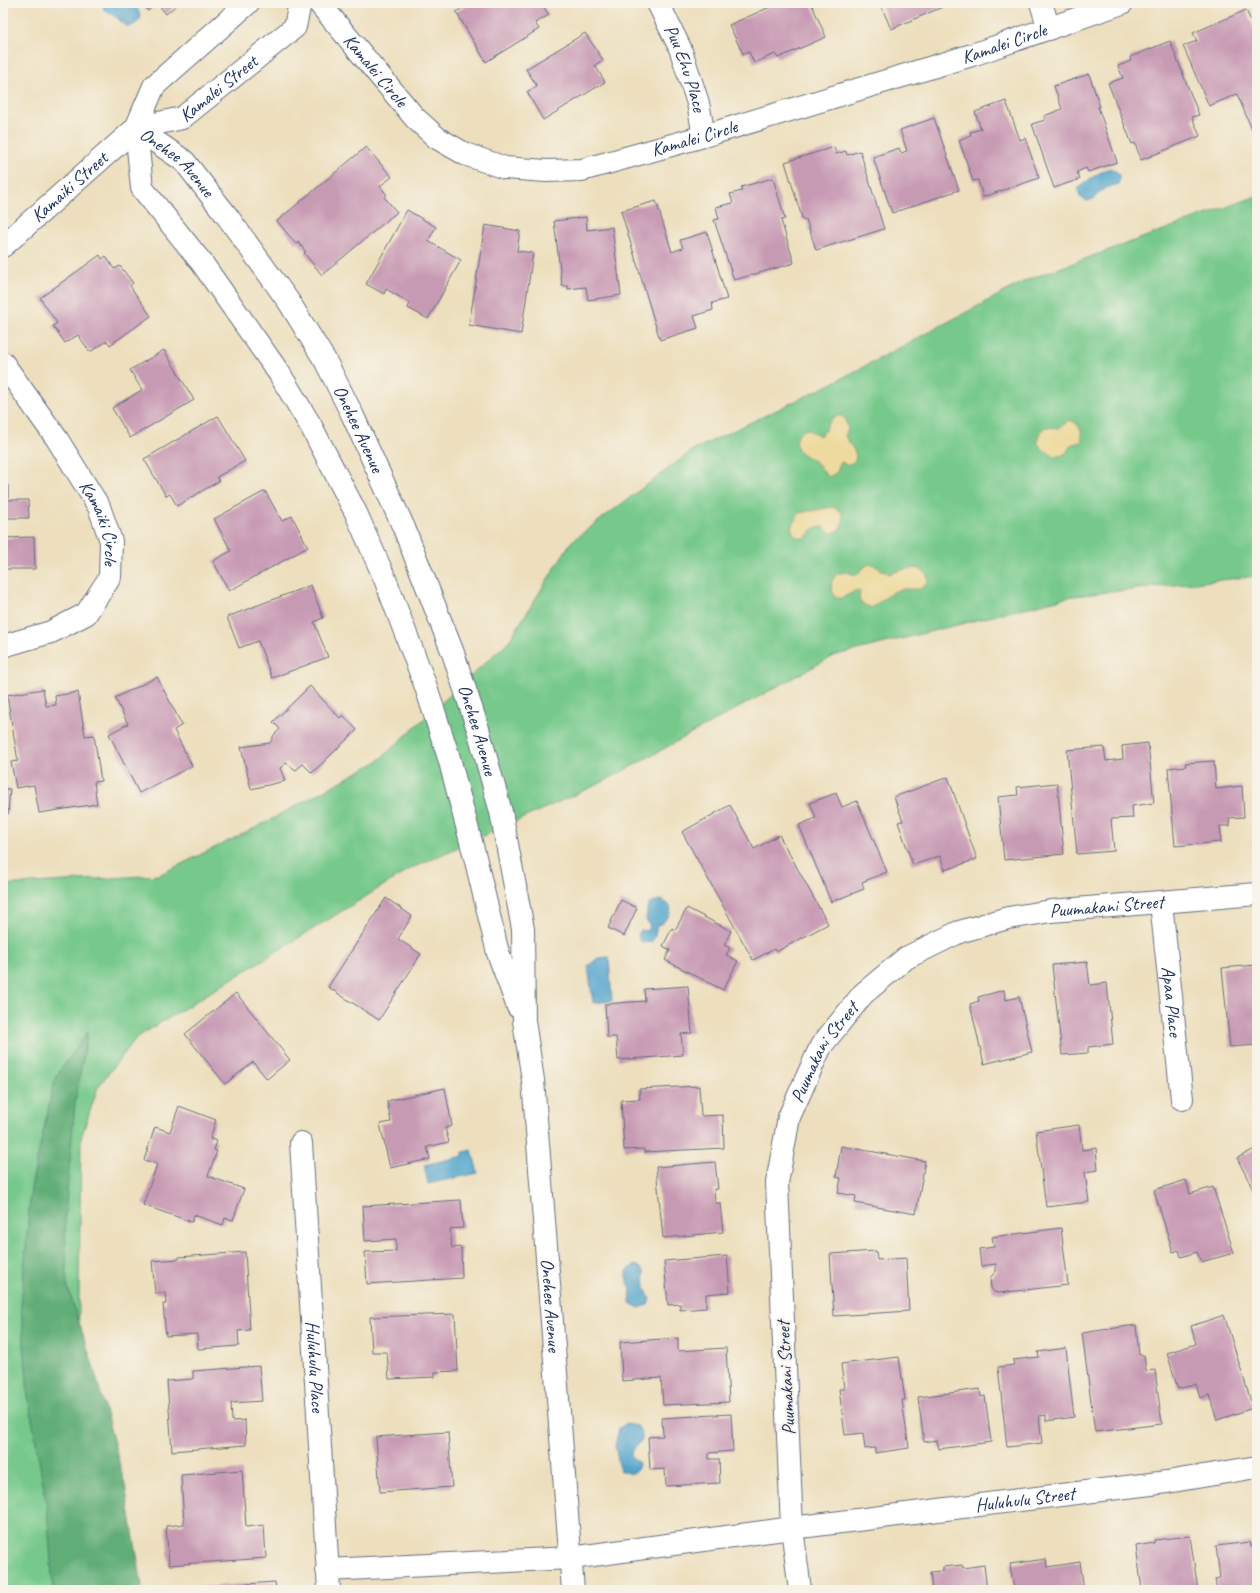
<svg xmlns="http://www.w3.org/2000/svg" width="1260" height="1593" font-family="Caveat,sans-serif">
<rect width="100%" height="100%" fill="#f7f3e8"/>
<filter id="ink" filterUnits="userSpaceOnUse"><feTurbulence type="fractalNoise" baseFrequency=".025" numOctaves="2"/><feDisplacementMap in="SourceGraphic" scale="8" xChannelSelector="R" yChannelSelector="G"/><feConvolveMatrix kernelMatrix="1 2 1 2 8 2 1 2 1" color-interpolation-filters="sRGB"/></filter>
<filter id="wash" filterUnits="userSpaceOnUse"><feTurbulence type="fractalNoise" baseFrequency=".012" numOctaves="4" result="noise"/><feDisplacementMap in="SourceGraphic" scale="16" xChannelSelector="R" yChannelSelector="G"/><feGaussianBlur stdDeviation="0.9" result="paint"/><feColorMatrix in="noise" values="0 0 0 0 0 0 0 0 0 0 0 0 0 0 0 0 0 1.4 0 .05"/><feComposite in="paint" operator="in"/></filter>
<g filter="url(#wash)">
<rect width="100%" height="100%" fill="#eddfbd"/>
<path fill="#76c98b" stroke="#487c74" d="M1257,196V576L1073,596L833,656L603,782L412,868L136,1038L98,1087L81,1138L78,1375L94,1590H3V885L159,875L259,826L378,761L509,641L571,542L693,450L831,384L1027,280Z"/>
<path fill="#60ad77" stroke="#3e6e6a" d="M88,1031L75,1103L65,1215L67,1285L95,1372L125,1485L142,1585L141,1590H53L47,1507L28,1396L21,1306L31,1187L55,1078Z"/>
<g fill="#eeda9e" stroke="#84847e">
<path d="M836,416H842L845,419L848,429L845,435C848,445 856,448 856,459L852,463L846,465L842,462L840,463L837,472L829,477C822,472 820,465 814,461C810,457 803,456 800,452C793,444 797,432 807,429L820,436C827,430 828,420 836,416Z"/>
<path d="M1070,420C1080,424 1083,432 1081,442L1072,444C1069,446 1069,449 1067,452C1057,461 1045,452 1038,444V437L1044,427L1059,428Z"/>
<path d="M833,507L841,511C845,520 843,524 837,532L829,533C820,520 813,529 805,538H799L794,535L791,527L799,513Z"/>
<path d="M872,564L889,574C900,570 928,560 928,582L920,589H901L893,592L871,608L861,603L859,599L860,592L857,590L842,598H836L833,593L831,583L836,574L846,572L856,575L867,565Z"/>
</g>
<g fill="#52a5cd" stroke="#366a96">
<path d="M103,3H124L136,6L141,17C137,24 134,26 126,26L116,17L104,10Z"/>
<path d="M1110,168C1118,171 1122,176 1118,184C1113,186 1105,188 1101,191C1094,197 1098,198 1087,201L1080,197L1078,189C1082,183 1103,170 1110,168Z"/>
<path d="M660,900C680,906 668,920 657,926L654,939L651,942L642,943C638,939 637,935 641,930L646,931L650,926L646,920L647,908L650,903Z"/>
<path d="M609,957L612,1001L593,1003L588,966L598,958Z"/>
<path d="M472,1150L478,1173L428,1184L424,1165L463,1156V1152Z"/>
<path d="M635,1265L640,1267L644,1271L645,1288L650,1299L648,1305L639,1308L630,1303L631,1290L626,1276L627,1271Z"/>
<path d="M627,1423L637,1426C653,1445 627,1443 632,1458L639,1463C639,1469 636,1472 630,1474L620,1470L615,1446L619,1428Z"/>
</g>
<g id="blocks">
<g fill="#c79ab4">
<path d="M141,3H179L166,14L157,3L148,11Z"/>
<path d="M470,3H541L549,15L535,23L539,29L486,62L456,12Z"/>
<path d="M779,3H811L826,37L778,58L775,54L754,63L749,52L743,54L729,25Z"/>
<path d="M880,3H952L891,29Z"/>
<path d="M1246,10L1257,35V131L1253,132L1237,94L1209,106L1183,46L1197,41L1193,33Z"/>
<path d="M585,33L603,60L595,65L605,82L543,120L527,92L537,86L526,69Z"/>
<path d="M1170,41L1199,115L1192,117L1200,136L1141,160L1135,143L1132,144L1108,83L1123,78L1118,66L1131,61L1130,57Z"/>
<path d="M1089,74L1100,107H1098L1117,162L1088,172L1086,168L1077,172L1080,179L1054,188L1032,124L1045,120L1044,116L1062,109L1054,86Z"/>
<path d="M1006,101L1020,140L1025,138L1039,178L983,197L978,180L973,181L959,140L971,135L970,132L981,129L975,112Z"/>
<path d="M934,118L959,190L892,213L873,157L899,148L901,153L907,151L900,130Z"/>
<path d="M366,147L392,177L380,186L387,195L384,197L397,212L322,275L304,253L306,252L298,242L296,244L277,221Z"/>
<path d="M834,147L836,154L846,151L847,155L860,151L884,229L816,250L806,219L803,221L785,162Z"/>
<path d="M773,178L785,219L781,220L794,263L734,280L714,220L719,219L716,207L733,203L730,194L742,191L741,187Z"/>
<path d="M656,201L672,252L683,248L680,240L707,232L727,299L712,303L713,310L694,316L698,328L660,340L621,211Z"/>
<path d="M407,210L436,227L428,241L461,260L428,319L408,308L410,303L386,289L384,294L366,284Z"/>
<path d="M586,217L587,230L612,227L621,295L588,300L586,287L568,289V286H562L554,221Z"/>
<path d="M485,225L520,231L517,251L533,253L521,334L469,325Z"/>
<path d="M100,255L102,259L106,256L114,269L120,266L133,283L130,286L151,316L110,345L107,341L90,352L78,335L65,343L53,326L57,323L40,298Z"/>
<path d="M164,350L194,400L130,438L112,408L142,390L130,370Z"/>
<path d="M218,416L245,461L217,477L219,481L177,506L170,494L166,496L144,459Z"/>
<path d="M3,485H8V500H28L29,518H3Z"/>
<path d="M265,491L282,521L292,516L308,547L229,591L213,561L231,551L214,519Z"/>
<path d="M34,537L35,569H3V538Z"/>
<path d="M311,585L323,618L314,622L328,657L272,678L258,641L239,648L227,617Z"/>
<path d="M157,677L182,725L174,730L192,766L139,793L109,734L128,724L115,698Z"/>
<path d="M310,686L340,718L343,715L357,730L312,773L303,764L296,770L286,763L280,768L285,781L251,789L241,747L270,743L274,735L280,729L273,722Z"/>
<path d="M43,689L46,706L56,705L55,696L78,692L85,736L94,735L101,781L94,782L97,804L39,813L34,785L16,788L11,762L18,761L7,695Z"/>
<path d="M1148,743L1154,803L1132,806L1133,818L1111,819L1114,851L1077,854L1067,750L1104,747L1106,761L1123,759L1122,746Z"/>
<path d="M1214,761L1216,789L1242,786L1244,817L1229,818L1230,826H1220L1221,842L1175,846L1168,768L1186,766L1185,763Z"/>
<path d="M3,768H5L4,789H10L8,814H3Z"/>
<path d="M948,777L977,859L945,870L940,856L913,865L898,822L903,821L894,797Z"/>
<path d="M1057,783L1064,854L1004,860L998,797L1018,795L1017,787Z"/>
<path d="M836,793L842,807L857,801L887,872L862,882L864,889L831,902L799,825L816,818L810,803Z"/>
<path d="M730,805L754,849L779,835L828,924L776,952L774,949L753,960L682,832Z"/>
<path d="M386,898L412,916L398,939L421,954L379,1020L328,987Z"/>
<path d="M621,900L637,908L624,936L608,928Z"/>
<path d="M687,908L731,931L724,945L730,948L726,955L738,961L723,990L665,960L670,950L663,946L672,928L675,930Z"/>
<path d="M1087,962L1090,985L1107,983L1113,1044L1088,1047V1053L1062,1055L1052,965Z"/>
<path d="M1256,965L1257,1045L1230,1047L1222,968Z"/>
<path d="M688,986L692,1033L681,1034L683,1055L618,1060L616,1037H607L605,1004L645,1001L644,989Z"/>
<path d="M1004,990L1006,1000L1019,997L1032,1052L984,1064L970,1004L979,1001L978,997Z"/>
<path d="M236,993L290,1060L267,1079L253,1062L225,1084L185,1034Z"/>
<path d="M699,1086L701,1116L723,1115L724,1148L644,1152V1149L624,1150L621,1100L640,1099L639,1089Z"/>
<path d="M445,1088L452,1126L445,1128L449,1142L427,1147L430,1159L390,1168L380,1124L391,1122L387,1101Z"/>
<path d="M179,1106L216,1120L210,1139L217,1141L214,1150L217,1151L208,1176L244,1189L233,1220L225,1218L223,1225L194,1215L192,1222L143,1205L157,1164L144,1160L155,1127L170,1132Z"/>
<path d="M1079,1125L1082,1150L1096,1148L1098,1170L1085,1172L1089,1202L1046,1207L1036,1131Z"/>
<path d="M841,1146L925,1161L916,1214L855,1203L856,1196L838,1193L841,1178L836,1177Z"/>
<path d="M1257,1148V1197L1237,1158Z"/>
<path d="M715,1162L718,1189H714L715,1203H720L723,1232L663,1238L656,1167Z"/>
<path d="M1186,1180L1190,1194L1213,1187L1234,1253L1201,1262L1197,1252L1181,1257L1179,1250L1173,1252L1154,1190Z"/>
<path d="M461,1200L463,1228L450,1229L452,1248L461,1247L462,1278L367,1284L365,1252L396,1251V1239L365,1241L363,1206Z"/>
<path d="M1061,1228L1068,1285L999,1293L994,1292L991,1288L990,1278L996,1271V1264L981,1266L979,1249L994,1247L992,1237Z"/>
<path d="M876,1251L877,1260L906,1258L909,1311L834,1316L830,1254Z"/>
<path d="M245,1252L250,1330L238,1331L239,1346L198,1349L197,1334L166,1336L163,1304H166L165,1293H155L152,1261L179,1259V1257Z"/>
<path d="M727,1256L730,1292L706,1294V1308L680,1310V1304L668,1305L664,1261Z"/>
<path d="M455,1314L458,1371L435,1372V1377L389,1379L387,1352H372L370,1317Z"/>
<path d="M1224,1315L1253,1408L1217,1420L1209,1395L1200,1398L1196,1384L1178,1389L1167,1353L1196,1344L1191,1326Z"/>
<path d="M1136,1325L1139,1355H1144L1146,1371L1155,1370L1162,1424L1095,1432L1082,1333Z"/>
<path d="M678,1338V1351L726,1348L729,1402L663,1405L661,1378L622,1381L620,1342Z"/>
<path d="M1066,1348L1074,1417L1046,1421V1415L1039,1416L1042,1443L1007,1447L998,1367L1014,1365L1013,1360L1039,1357L1038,1352Z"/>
<path d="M899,1357L905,1400H902L909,1448L875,1453V1448L865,1449L863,1433L845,1435L839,1389H844L841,1364Z"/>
<path d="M259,1366L262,1401L231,1403L232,1421L245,1420L246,1445L172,1451L167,1381L193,1379V1371Z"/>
<path d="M980,1389L981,1397L985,1396L991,1442L939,1449L937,1440L924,1442L918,1397Z"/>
<path d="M731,1414L733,1451L709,1453V1459H719L720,1483L666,1486L665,1469L650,1470L648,1437L663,1436L662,1418Z"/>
<path d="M448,1432L452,1487L380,1492L376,1437Z"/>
<path d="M242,1470L246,1527L264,1525L266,1558L169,1565L166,1526L184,1524L181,1475Z"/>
<path d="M1190,1536L1198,1590H1142L1136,1546L1154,1543V1540Z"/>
<path d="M1250,1542L1251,1547H1257V1590H1217L1215,1579L1220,1578L1216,1546Z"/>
<path d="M1046,1559L1047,1567L1080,1562L1084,1590H1014L1010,1564Z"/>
<path d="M962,1565L963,1568L984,1565L987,1590H932L930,1572L943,1571V1567Z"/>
<path d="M275,1582L276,1590H185V1588Z"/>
</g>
</g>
</g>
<g filter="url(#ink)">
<use href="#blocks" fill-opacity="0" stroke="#646d7f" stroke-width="1"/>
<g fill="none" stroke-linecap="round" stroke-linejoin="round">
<g stroke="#646d7f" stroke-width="24">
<g id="minor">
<path id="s1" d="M319,3L415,118L437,138L465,154L505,168L546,171L582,170L704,136L972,55L1122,3"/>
<path id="s2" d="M658,3L680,48L698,103L704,136"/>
<path d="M1041,3L1049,29"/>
<path id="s3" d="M136,128L182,118L295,27L300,3"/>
<path id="s4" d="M3,246L136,128L154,86L248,3"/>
<path id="s5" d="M3,363L57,439L99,507L111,541L110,577L86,614L51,632L3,646"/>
<path id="s6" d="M1161,903L1182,1099"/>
<path id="s7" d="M301,1143L329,1590"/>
<path id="s8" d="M327,1570L571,1558L792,1528L1167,1482L1257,1467"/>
<path id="s9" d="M800,1590L792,1528L777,1183L789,1117L821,1046L863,994L906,958L959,932L1008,918L1051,911L1257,894"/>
</g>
</g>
<g stroke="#646d7f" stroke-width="24">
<g id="tertiary">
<path id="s10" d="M136,128L184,161L227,216L289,302L326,362L352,414L404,528L453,653L478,729L501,812L523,929L524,1021L533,1080L573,1590"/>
<path d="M136,128L142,188L202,263L279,373L311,426L356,513L385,579L426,687L449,758L475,857L498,953L518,1007"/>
</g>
</g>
<use href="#minor" stroke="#fff" stroke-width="22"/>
<use href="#tertiary" stroke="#fff" stroke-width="22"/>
</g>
</g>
<g text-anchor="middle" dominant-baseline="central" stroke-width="4" stroke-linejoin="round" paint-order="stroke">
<g font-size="19" fill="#1b2f5e" stroke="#f7f3e8">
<text stroke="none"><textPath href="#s1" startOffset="772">Kamalei Circle</textPath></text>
<text stroke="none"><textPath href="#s2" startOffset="71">Puu Ehu Place</textPath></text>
<text stroke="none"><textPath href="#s1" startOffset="88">Kamalei Circle</textPath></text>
<text stroke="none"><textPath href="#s3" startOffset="94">Kamalei Street</textPath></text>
<text stroke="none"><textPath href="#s1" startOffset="448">Kamalei Circle</textPath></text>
<text stroke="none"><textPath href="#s10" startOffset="54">Onehee Avenue</textPath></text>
<text stroke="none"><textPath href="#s4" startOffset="89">Kamaiki Street</textPath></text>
<text stroke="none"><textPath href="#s10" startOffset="379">Onehee Avenue</textPath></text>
<text stroke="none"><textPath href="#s5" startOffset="189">Kamaiki Circle</textPath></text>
<text stroke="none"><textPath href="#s10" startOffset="703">Onehee Avenue</textPath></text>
<text stroke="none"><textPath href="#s9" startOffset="885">Puumakani Street</textPath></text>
<text stroke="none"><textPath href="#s6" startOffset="99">Apaa Place</textPath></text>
<text stroke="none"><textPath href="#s9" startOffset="549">Puumakani Street</textPath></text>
<text stroke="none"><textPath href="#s10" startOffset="1285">Onehee Avenue</textPath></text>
<text stroke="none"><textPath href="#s7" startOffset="224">Huluhulu Place</textPath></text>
<text transform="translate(786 1378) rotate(-93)">Puumakani Street</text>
<text stroke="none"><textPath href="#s8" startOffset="702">Huluhulu Street</textPath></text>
</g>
</g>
<rect width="1260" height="1593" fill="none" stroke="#f7f3e8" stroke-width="16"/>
</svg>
